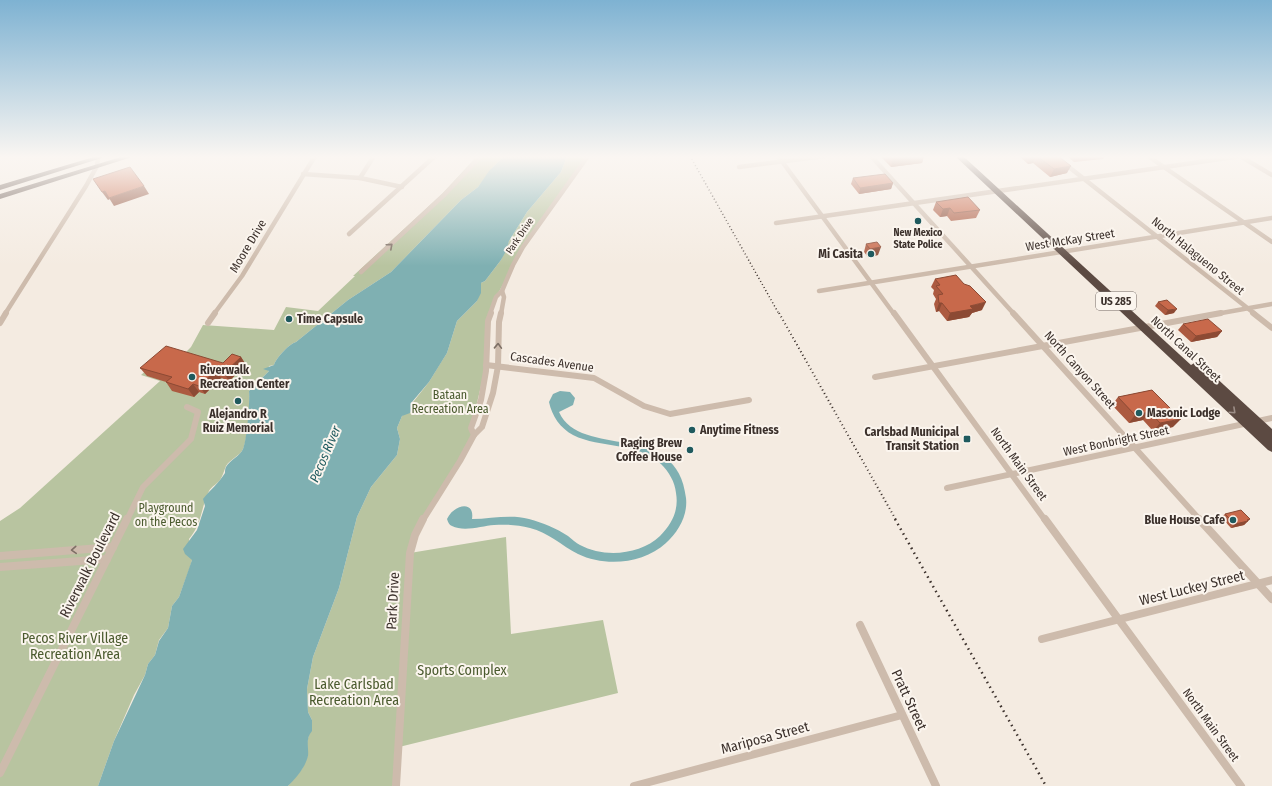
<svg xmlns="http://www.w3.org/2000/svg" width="1272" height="786" font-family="'Fira Sans Condensed',sans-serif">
<rect width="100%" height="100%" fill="#f4ebe1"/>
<g fill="#b8c4a0">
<path d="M477,156H504L494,166L478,187L461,200L391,272L348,300L296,342C289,344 276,358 274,365L269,366L268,370L269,371L249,391C250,401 248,439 243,449C240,456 230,459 226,466C224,471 223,475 220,480C217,484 211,487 209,491C201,507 202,524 189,539L192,560L190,567L179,597L172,606L168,628L159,640L155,655L148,664L145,675L134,695L114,741L98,786H0V521L20,508L160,381L141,375L167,352L182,356L191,347L203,325L274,330L286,307L318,311L355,276H353L442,194Z"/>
<path d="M567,156H588L529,238L496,297L488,321L486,365L471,428L474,435L441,489L410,553L506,537L511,634L603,620L618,693L399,747L396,786H288L302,769L308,755L307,743L312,720L308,712L307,689L313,657L339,588L357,517L371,487L397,455L400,439L397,428L402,416L429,382L440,364L447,353L457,321L477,301L481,283L485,281L501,260L509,241L527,212L561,172Z"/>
</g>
<g fill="#7fb0b2">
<path d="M504,156H567L561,172L527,212L509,241L506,251L501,260L485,281L481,283V293L477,301L457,321L447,353L429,382L412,402L414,405L410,413L402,416L397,428L400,439L397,455L371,487L357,517L339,588L313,657L307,689L308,712L312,720V731C305,739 309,747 308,756C305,768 296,778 288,786H98L114,741L145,675L148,664L155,655L159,641L168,628L172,606L179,597L192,560L185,554L183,549L197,530L205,506L203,499C210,490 219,483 225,473C225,471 225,469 226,467C230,460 240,456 243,449C247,440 250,401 249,391L269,371L263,369L274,365C276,358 289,344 296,342L348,300L391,272L461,200L478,187L489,171Z"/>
<path d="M560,391L570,392L575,398L573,405L559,412C580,460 678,419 686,498C688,516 678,532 666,543C643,564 605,567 578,554C562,546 548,532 530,528C518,525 507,524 494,525C482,526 464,532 452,526C449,525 448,522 447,519C454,504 475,500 472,519C491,519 510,514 529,519C543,523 556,528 568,536C572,539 576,543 580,545C604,558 640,555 660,536C672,524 679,510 676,493C675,482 669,472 661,464C636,441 601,449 573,435C560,428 552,416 549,402L553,394Z"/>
</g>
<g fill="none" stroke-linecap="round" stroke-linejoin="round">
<g stroke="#cdbbac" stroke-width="4.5">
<path d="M778,156L894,314"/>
<path d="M871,156L1014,314"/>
<path d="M1055,156L1255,314"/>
<path d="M1148,156L1272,242"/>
<path d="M1240,156L1272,175"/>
<path d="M739,167L825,156"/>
<path d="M303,174L360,178L402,187"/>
<path d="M360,178L374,156"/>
<path d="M776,223L1241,156"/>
<path d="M349,234L435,156"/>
<path d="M361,272L444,195L481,156"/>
<path d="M819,291L1272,218"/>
<path d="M5,314L86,186L97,166L98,158"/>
<path d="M214,314L242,276L315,156"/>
<path d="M490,314L496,297L502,291L513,265L523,247L588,156"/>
<path d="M501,314L504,297L502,291"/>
<path d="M1216,314L1272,304"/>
</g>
<g stroke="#cdbbac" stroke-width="6">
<path d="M894,313L1045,520"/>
<path d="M1013,313L1200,520"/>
<path d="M1253,313L1272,328"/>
<path d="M0,323L6,313"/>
<path d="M208,323L215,313"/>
<path d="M486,365L594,378L644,406L670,414L749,400"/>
<path d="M875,377L1221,313"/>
<path d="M474,435L471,428L481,400L486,371L488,321L491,313"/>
<path d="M947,488L1272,418"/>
<path d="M127,520L143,487L191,439L198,412L187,407"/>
<path d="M423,520L460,461L474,435L482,427L493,393L498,366L499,322L501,313"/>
</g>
<g stroke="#cdbbac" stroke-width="8">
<path d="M1045,519L1241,786"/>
<path d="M1199,519L1272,599"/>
<path d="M0,556L113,547"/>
<path d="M0,567L107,559"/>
<path d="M860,625L936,786"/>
<path d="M1042,639L1272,580"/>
<path d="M0,773L127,519"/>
<path d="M396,786L410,553L415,535L423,519"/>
<path d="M634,786L902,715"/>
</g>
<g fill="#5c4a42" fill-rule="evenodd">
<path d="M97,156H108L0,190V185Z"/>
<path d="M124,156H135L0,199V194Z"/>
<path d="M955,156H963L1191,365L1196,362L1200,363L1272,429V452L1268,450Z"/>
</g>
<path stroke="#3b302b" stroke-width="1.5" stroke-dasharray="1 2.5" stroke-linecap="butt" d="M690,156L779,314"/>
<path stroke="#3b302b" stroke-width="2" stroke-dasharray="1 3" stroke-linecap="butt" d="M779,313L896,520"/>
<path stroke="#3b302b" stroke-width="2.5" stroke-dasharray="1.5 4" stroke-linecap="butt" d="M895,519L1046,786"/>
</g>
<g fill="#ac5a40">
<path d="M880,156H924L922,163L891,167Z"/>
<path d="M1019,156H1058L1067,173L1050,177L1033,163L1028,164Z"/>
<path d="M1067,156H1105L1103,159L1074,162Z"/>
<path d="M853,178L893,183L891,189L859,194L851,184Z"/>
<path d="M936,202L980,210L976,218L951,221L947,216L940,217L933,210Z"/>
<path d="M866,244L878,255L868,257L864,252Z"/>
<path d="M935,279L982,310L972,313L969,317L947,321L939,311L936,312L934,304L936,299L933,294L934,290L931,287Z"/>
<path d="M1158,302L1174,313L1165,315L1155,306Z"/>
<path d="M1183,324L1222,331L1217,337L1191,342L1178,330Z"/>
<path d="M241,357L246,365L229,381L221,378L205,394L199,392L194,397L172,391L166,382L147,376L140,368L223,363Z"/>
<path d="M1152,390L1173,427L1153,431L1143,420L1129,423L1112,405L1118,397Z"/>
<path d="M1225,514L1250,519L1244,525L1231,528L1221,517Z"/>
</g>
<g fill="#8c4a34">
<path d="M924,156L922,163L891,167L893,159Z"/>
<path d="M1032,156H1036L1033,163L1028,164Z"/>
<path d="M1071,166L1067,173L1050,177L1054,169Z"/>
<path d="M893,183L891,189L859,194L860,188Z"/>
<path d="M144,186L149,194L114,206L109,198Z"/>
<path d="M105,191L110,199L108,200L102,192Z"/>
<path d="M950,208L947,216L940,217L943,209Z"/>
<path d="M881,247L878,255L868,257L870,249Z"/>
<path d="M986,302L982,310L972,313L969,317L947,321L950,313L970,306Z"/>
<path d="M939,303H942L939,311L936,312Z"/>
<path d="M1177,309L1174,313L1165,315L1168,310Z"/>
<path d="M1222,331L1217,337L1191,342L1196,336Z"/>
<path d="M241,357L246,365L229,381L224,373Z"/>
<path d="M216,370L221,378L205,394L199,386Z"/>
<path d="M193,384L199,392L194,397L188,389Z"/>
<path d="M1150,412L1143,420L1129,423L1135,415Z"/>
<path d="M1181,419L1173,427L1153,431L1160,423Z"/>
<path d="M1250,519L1244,525L1231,528L1235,524Z"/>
</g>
<g fill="#c8694b" stroke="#8c4a34">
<path d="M890,156H922L893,159Z"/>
<path d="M1037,156H1058L1071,166L1054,169Z"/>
<path d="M130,167L144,186L109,198L105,191L102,192L93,179Z"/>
<path d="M885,174L893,183L860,188L853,178Z"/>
<path d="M968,197L980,210L954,213L950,208L943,209L936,202Z"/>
<path d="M877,242L881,247L870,249L866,244Z"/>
<path d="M956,275L964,284L970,286L986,302L970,306L973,309L950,313L942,303H939L938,295L943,294L936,286L940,285L935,279Z"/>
<path d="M1167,300L1177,309L1168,310L1158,302Z"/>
<path d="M1208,319L1222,331L1196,336L1183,324Z"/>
<path d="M166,346L223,363L232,354L241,357L224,373L216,370L199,386L193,384L188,389L166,382L172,377L140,368Z"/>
<path d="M1152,390L1181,419L1160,423L1150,412L1135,415L1118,397Z"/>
<path d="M1241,510L1250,519L1247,520L1248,521L1235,524L1225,514Z"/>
</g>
<defs><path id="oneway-chevron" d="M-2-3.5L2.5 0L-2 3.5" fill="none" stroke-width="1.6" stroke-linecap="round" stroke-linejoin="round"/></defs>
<g stroke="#7d6f65">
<use href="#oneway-chevron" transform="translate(390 246) rotate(-42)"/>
<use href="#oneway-chevron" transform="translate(498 346) rotate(-88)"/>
<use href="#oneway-chevron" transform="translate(74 550) rotate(176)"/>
</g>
<use stroke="#9c8e87" href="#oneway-chevron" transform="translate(1233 411) rotate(43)"/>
<linearGradient id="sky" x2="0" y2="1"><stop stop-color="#7eb2d2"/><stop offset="0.59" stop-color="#faf6f2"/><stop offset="1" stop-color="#faf6f2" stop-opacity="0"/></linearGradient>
<rect width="1272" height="266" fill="url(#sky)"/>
<g fill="#1f5a5e" stroke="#fbf5ee" stroke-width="1.5">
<circle cx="918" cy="221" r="4"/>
<circle cx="871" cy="254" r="4"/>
<circle cx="289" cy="319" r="4"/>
<circle cx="192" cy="377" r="4"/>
<circle cx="238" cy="401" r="4"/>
<circle cx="1139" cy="413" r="4"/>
<circle cx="692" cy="430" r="4"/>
<rect x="963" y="435" width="8" height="8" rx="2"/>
<circle cx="690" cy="450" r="4"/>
<circle cx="1233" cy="520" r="4"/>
</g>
<g text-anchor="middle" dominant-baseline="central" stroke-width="4" stroke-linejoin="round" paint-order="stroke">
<g font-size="10" font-weight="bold" fill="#3b302b" stroke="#fbf5ee">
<text x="918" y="233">New Mexico<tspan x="918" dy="12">State Police</tspan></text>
</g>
<g font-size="10" fill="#3b302b" stroke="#fbf5ee">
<text transform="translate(520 236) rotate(-56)">Park Drive</text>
</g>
<rect fill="#fbf5ee" stroke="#756b66" stroke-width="1" x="1096" y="292" width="40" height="18" rx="3"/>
<g font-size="11" font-weight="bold" fill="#3b302b">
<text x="1116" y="301">US 285</text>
</g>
<g font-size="12" fill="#3b302b" stroke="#fbf5ee">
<text transform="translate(1070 240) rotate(-9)">West McKay Street</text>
<text transform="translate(248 246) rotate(-59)">Moore Drive</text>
<text transform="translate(1198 256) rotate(39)">North Halagueno Street</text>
<text transform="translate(1186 349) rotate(43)">North Canal Street</text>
<text transform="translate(552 362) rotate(8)">Cascades Avenue</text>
<text transform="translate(1080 370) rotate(48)">North Canyon Street</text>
<text transform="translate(1116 441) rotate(-12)">West Bonbright Street</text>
<text transform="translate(1019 464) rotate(54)">North Main Street</text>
<text transform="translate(1211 725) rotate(54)">North Main Street</text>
</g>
<g font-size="12" font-weight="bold" fill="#3b302b" stroke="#fbf5ee" text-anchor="end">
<text x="863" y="254">Mi Casita</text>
<text x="297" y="319" text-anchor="start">Time Capsule</text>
<text x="200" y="370" text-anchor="start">Riverwalk<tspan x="200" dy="14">Recreation Center</tspan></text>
<text x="1147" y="413" text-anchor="start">Masonic Lodge</text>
<text x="238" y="414" text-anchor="middle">Alejandro R<tspan x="238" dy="14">Ruiz Memorial</tspan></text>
<text x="700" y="430" text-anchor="start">Anytime Fitness</text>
<text x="959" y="432">Carlsbad Municipal<tspan x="959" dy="14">Transit Station</tspan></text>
<text x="682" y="443">Raging Brew<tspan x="682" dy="14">Coffee House</tspan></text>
<text x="1225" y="520">Blue House Cafe</text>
</g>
<g font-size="12" fill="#4a5a2e" stroke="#fbf5ee">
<text x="450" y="395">Bataan<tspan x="450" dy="14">Recreation Area</tspan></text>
<text x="166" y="508">Playground<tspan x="166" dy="14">on the Pecos</tspan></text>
</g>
<g font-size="13" font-style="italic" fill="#1f5a5e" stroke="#fbf5ee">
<text transform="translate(325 454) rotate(-67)">Pecos River</text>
</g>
<g font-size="14" fill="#3b302b" stroke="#fbf5ee">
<text transform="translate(90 565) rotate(-63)">Riverwalk Boulevard</text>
<text transform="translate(1192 588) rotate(-14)">West Luckey Street</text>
<text transform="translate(393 601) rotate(-87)">Park Drive</text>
<text transform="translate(909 700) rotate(65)">Pratt Street</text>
<text transform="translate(765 738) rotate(-15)">Mariposa Street</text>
</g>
<g font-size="14" fill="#4a5a2e" stroke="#fbf5ee">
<text x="75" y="638">Pecos River Village<tspan x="75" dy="16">Recreation Area</tspan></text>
<text x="462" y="670">Sports Complex</text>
<text x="354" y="684">Lake Carlsbad<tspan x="354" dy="16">Recreation Area</tspan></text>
</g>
</g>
</svg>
